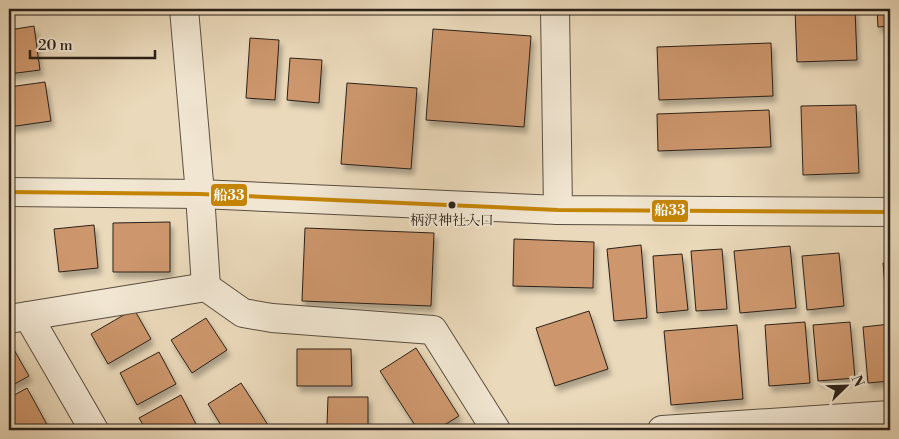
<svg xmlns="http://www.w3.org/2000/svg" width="899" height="439" font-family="'Libre Bodoni','Noto Serif JP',serif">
<defs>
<filter id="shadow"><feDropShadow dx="3" dy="5.5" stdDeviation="2.5" flood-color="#0004"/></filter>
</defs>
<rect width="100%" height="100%" fill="#ead9ba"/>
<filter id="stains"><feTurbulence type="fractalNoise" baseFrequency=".004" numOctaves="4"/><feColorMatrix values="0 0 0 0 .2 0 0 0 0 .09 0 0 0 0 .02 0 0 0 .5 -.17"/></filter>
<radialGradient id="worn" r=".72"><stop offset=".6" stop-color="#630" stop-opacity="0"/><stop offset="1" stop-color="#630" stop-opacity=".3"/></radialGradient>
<g fill="#cd966c" stroke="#2a2018" filter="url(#shadow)">
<path d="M795,9H855L857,60L797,62Z"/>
<path d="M877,9H890V26L878,27Z"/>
<path d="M34,26L40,70L9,74V30Z"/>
<path d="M433,29L531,36L524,127L426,120Z"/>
<path d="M250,38L279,40L275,100L246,98Z"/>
<path d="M771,43L773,96L659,100L657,47Z"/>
<path d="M290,58L322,60L319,103L287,100Z"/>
<path d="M45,82L51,121L9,127V87Z"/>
<path d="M347,83L417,88L411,169L341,164Z"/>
<path d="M856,105L859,173L803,175L801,106Z"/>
<path d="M769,110L771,147L658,151L657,114Z"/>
<path d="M170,222V272H113V223Z"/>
<path d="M94,225L98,268L59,272L54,229Z"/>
<path d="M305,228L434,233L431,306L302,301Z"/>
<path d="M514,239L594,242L593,288L513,286Z"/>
<path d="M641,245L647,318L614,321L607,249Z"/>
<path d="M790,246L796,308L740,313L734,251Z"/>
<path d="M722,249L727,309L696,311L691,251Z"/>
<path d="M839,253L844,306L807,310L802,256Z"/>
<path d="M682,254L688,310L657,313L653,256Z"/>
<path d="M890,262V310H887L883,263Z"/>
<path d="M134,309L151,339L108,364L91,334Z"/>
<path d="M589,311L608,369L555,386L536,328Z"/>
<path d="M206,318L227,350L192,373L171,340Z"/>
<path d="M805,322L810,383L769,386L765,325Z"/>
<path d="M850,322L855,378L818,381L813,325Z"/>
<path d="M890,324V381L868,383L863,327Z"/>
<path d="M737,325L743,399L671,405L664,331Z"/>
<path d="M9,341L29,376L9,387Z"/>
<path d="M416,348L459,416L436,430H418L380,371Z"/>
<path d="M297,349H351L352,386H297Z"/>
<path d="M159,352L176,384L137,405L120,373Z"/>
<path d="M241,383L268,425L260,430H224L208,404Z"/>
<path d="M27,388L50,430H9V398Z"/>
<path d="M181,395L199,430H146L139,418Z"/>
<path d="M328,397H368V426L327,425Z"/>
</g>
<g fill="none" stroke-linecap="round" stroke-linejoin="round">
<g stroke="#5a4e40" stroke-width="30">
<g id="minor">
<path d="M184,9L200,194L206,287"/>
<path d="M555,9L558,210"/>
<path d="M28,316L94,430"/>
<path d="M9,319L206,287L243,313L272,318L433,330L496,430"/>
<path d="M662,430L890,415"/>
</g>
</g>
<g stroke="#5a4e40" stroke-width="30">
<path id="tertiary" d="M9,192L200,194L558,210L890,212"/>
</g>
<use href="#minor" stroke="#f1e6d2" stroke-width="28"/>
<use href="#tertiary" stroke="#f1e6d2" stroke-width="28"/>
<g stroke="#f1e6d2" stroke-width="8">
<path id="bus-1" d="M9,192L200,194L558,210L890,212"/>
</g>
<use href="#bus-1" stroke="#c48406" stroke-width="4"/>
</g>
<circle fill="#2a2018" stroke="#f1e6d2" stroke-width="2" cx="452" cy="205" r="4.5"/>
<g text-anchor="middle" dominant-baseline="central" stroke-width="4" stroke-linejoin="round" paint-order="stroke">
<g font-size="14" fill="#2a2018" stroke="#f1e6d2">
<text x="452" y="221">柄沢神社入口</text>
</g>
</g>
<g stroke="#f1e6d2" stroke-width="2">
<rect x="210" y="183" width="38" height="24" rx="5" fill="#c48406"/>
<rect x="651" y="199" width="38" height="24" rx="5" fill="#c48406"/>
</g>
<g font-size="14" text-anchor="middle" font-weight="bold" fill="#fff">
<text x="229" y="200">船33</text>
<text x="670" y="215">船33</text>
</g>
<rect width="899" height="439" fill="none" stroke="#ead9ba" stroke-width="30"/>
<rect x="10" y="10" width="879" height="419" fill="none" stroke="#2a2018" stroke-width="2.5"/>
<rect x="15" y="15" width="869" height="409" fill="none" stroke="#2a2018"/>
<g transform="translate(846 386) rotate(67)" stroke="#f1e6d2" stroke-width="4" paint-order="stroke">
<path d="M0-4L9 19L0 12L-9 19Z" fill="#2a2018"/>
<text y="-8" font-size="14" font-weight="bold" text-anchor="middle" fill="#2a2018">N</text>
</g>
<path d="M30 50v8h125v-8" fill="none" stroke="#2a2018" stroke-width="2.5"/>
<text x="38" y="50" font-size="15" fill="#2a2018" stroke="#f1e6d2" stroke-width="4" paint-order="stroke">20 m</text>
<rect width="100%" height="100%" filter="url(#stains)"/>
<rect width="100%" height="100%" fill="url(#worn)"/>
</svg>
